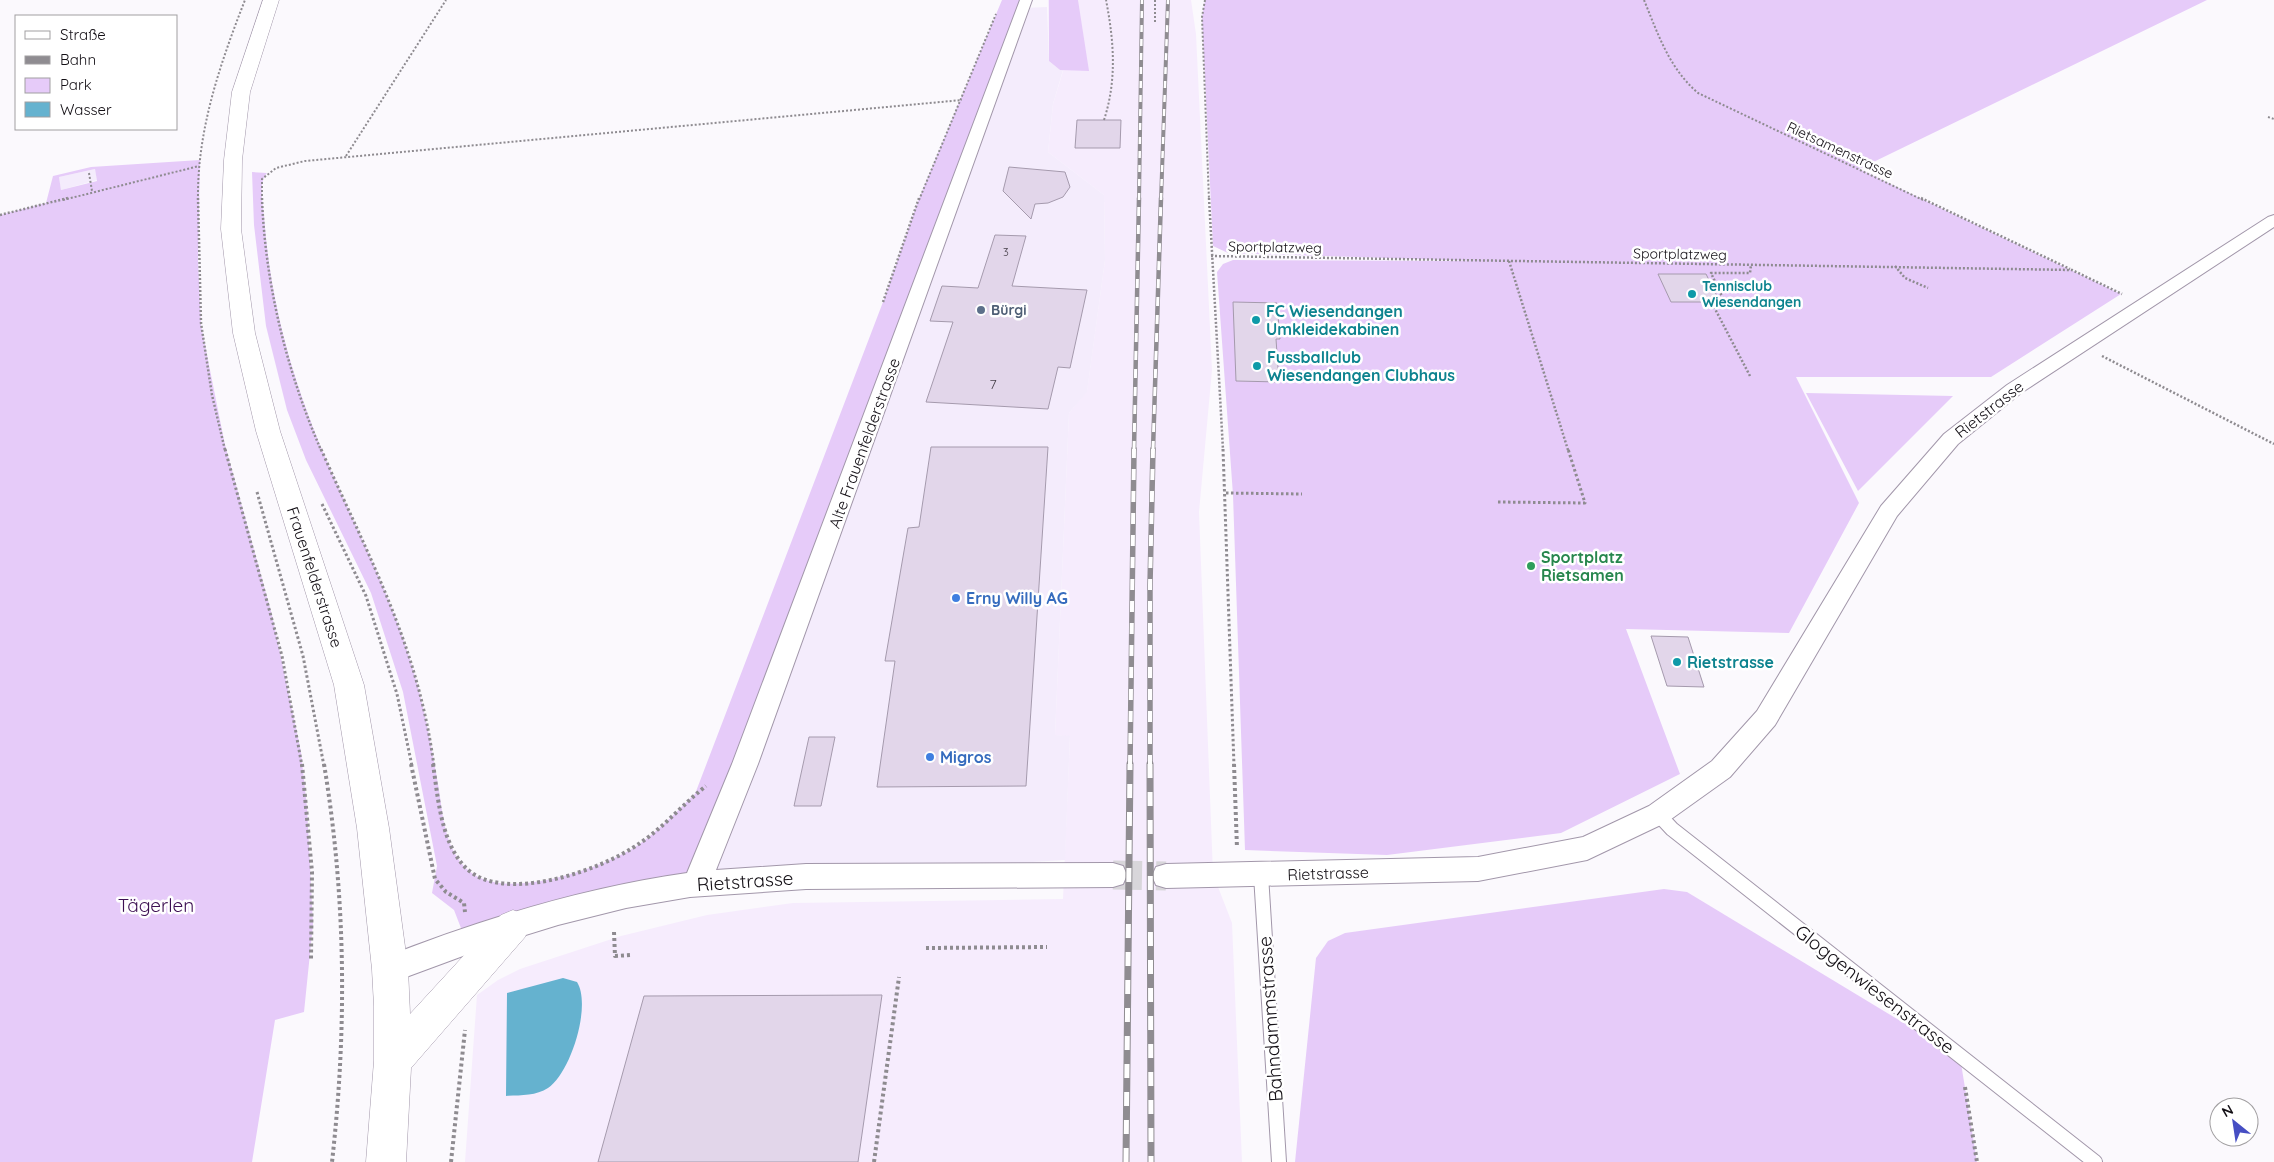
<svg xmlns="http://www.w3.org/2000/svg" width="2274" height="1162" font-family="Quicksand,sans-serif">
<rect width="100%" height="100%" fill="#fbf9fd"/>
<path fill="#f6ecfd" d="M1048,0H1191L1196,34L1212,370L1199,512L1213,874L1232,923L1242,1162H465L477,995L498,980L520,969L621,936L707,915L793,903L1063,899L1070,737L1055,735L1069,413L1087,391L1105,260L1104,195L1048,152L1053,104L1063,71L1049,61Z"/>
<g fill="#f4ecfc">
<path d="M1047,7L1049,61L1060,70H1063L1053,104L1048,152L1104,195L1105,260L1087,392L1069,413L1055,735L1070,736L1065,860L778,877L696,884L1024,8Z"/>
<path d="M95,169L97,180L61,190L59,177Z"/>
</g>
<g fill="#e6cbf9" fill-rule="evenodd">
<path d="M1002,0H1026L696,884L466,941L454,910L432,893L437,866L403,692L371,593L306,460L287,410L266,326L254,225L252,172L267,173C258,183 263,203 264,216C271,312 297,396 337,484C367,551 399,615 418,687C427,721 433,755 439,790C442,810 444,834 454,852C460,864 471,875 483,879C520,895 602,868 635,847C657,833 676,812 695,794L883,302L918,201Z"/>
<path d="M1049,0H1078L1089,71L1060,70L1049,61Z"/>
<path d="M1205,0H2207L1859,169L2121,294L1991,377H1796L1859,503L1789,633L1626,629L1680,774L1561,833L1387,855L1245,850L1233,495L1217,272L1223,264L1233,260L1479,261L1228,253L1213,246L1202,17Z"/>
<path d="M200,160L198,260L201,325L225,445L272,615L301,752L307,808L313,924L304,1012L275,1020L252,1162H0V215L46,203L53,176L91,167ZM95,169L97,181L61,190L59,177Z"/>
<path d="M1806,393L1953,396L1858,491Z"/>
<path d="M1664,889L1687,892L1960,1057L1977,1162H1295L1316,958L1328,941L1345,933Z"/>
</g>
<path fill="#65b2cf" d="M563,978L577,982C592,1006 570,1074 548,1088C536,1096 520,1095 506,1096L507,993Z"/>
<g fill="#e2d6ea" stroke="#a59aad">
<path d="M1077,120H1121L1120,148H1075Z"/>
<path d="M1009,167L1065,172L1070,187L1063,197L1048,203L1035,204L1031,219L1003,191Z"/>
<path d="M995,235L1026,236L1012,286L1087,290L1070,368L1058,367L1048,409L926,402L953,322L930,321L942,286L978,288Z"/>
<path d="M1658,274H1706L1720,302H1671Z"/>
<path d="M1233,302L1277,303L1280,339H1276L1279,382L1236,381Z"/>
<path d="M931,447H1048L1026,786L877,787L895,661H885L908,528L919,527Z"/>
<path d="M1651,636L1688,637L1704,687L1667,686Z"/>
<path d="M809,737H835L821,806H794Z"/>
<path d="M882,995L858,1162H598L644,996Z"/>
</g>
<g fill="none" stroke-linecap="round" stroke-linejoin="round">
<path stroke="#d8d6da" stroke-width="29" stroke-dasharray="29 14" stroke-linecap="butt" d="M1113,875L1166,876"/>
<g stroke="#a297aa" stroke-width="16">
<g id="service">
<path d="M1658,814L1672,829L2095,1162"/>
<path d="M1261,875L1279,1162"/>
</g>
</g>
<g stroke="#a297aa" stroke-width="2">
<g id="minor">
<path d="M1020,0H1032L758,764L716,870L806,864L1113,863L1123,866L1127,875L1123,884L1113,887L806,889L690,897L626,908L558,925L490,946L390,983L380,979L376,969L380,959C479,920 581,888 687,873L732,764Z"/>
<path d="M2274,215V227L2021,393L1958,444L1897,516L1775,725L1730,777L1667,822L1587,860L1478,881L1166,888L1156,885L1152,876L1156,867L1166,864L1478,857L1583,837L1649,806L1712,761L1757,711L1881,506L1944,434L2007,385L2268,217Z"/>
</g>
</g>
<g stroke="#a297aa" stroke-width="1">
<path id="primary" d="M263,0H279L250,92L242,160L241,229L255,333L280,431L364,685L389,828L408,969L410,1014L501,915L513,910L525,915L530,926L525,937L411,1068L406,1162H366L374,1061V1006L372,969L357,828L334,685L256,431L233,333L221,229L224,160L232,92Z"/>
</g>
<g stroke="#8e8b90" stroke-width="2" stroke-dasharray="2 2" stroke-linecap="butt">
<path d="M1155,0V23"/>
<path d="M1205,0L1202,17L1209,200"/>
<path d="M1644,0C1658,34 1669,68 1698,93L1923,200"/>
<path d="M2268,117L2274,119"/>
<path d="M1104,120C1117,80 1114,41 1106,0"/>
<path d="M346,156L446,0"/>
<path d="M89,173L92,191"/>
<path d="M63,200L199,166"/>
<path d="M198,200C197,130 220,64 245,0"/>
<path d="M262,200V179L276,168L305,161L962,100"/>
<path d="M919,200L996,14"/>
</g>
<g stroke="#8e8b90" stroke-width="2.5" stroke-dasharray="2 2" stroke-linecap="butt">
<path d="M198,198L201,323L212,395L225,450"/>
<path d="M262,198C265,284 287,372 321,450"/>
<path d="M1209,198L1223,450"/>
<path d="M1921,198L2070,269"/>
<path d="M0,215L68,198"/>
<path d="M1211,256L2072,270L2122,294"/>
<path d="M1509,261L1568,450"/>
<path d="M1895,266L1905,278L1928,288"/>
<path d="M883,302L919,198"/>
<path d="M2102,356L2274,444"/>
<path d="M1750,376L1713,305H1726L1711,273H1750L1751,265"/>
</g>
<g stroke="#8e8b90" stroke-width="3" stroke-dasharray="2.5 2.5" stroke-linecap="butt">
<path d="M225,449L282,656L302,766"/>
<path d="M321,449C369,558 418,645 434,766"/>
<path d="M1223,449L1234,766"/>
<path d="M257,492L303,656L324,766"/>
<path d="M1226,493L1302,494"/>
<path d="M1498,502L1585,503L1568,449"/>
<path d="M322,504L366,596L397,694L412,766"/>
</g>
<g stroke="#8e8b90" stroke-width="4" stroke-dasharray="3 3" stroke-linecap="butt">
<path d="M302,764L312,872L311,959"/>
<path d="M324,764C346,897 347,1029 332,1162"/>
<path d="M411,764L435,879L446,892L464,903L465,912"/>
<path d="M433,764C438,798 441,843 466,868C503,905 603,870 640,843C664,827 683,804 706,786"/>
<path d="M1234,764L1237,848"/>
<path d="M614,932L615,956L631,955"/>
<path d="M926,948L1047,947"/>
<path d="M1965,1087L1977,1162"/>
<path d="M451,1162L465,1030"/>
<path d="M874,1162L899,977"/>
</g>
<use href="#service" stroke="#fff" stroke-width="14"/>
<use href="#minor" fill="#fff" fill-rule="evenodd"/>
<use href="#primary" fill="#fff" fill-rule="evenodd"/>
<g stroke="#8f8c91" stroke-width="4">
<g id="rail-far3">
<path d="M1139,200L1142,0"/>
<path d="M1161,200L1168,0"/>
</g>
</g>
<g stroke="#8f8c91" stroke-width="4.5">
<g id="rail-far2">
<path d="M1134,450L1139,198"/>
<path d="M1153,450L1161,198"/>
</g>
</g>
<g stroke="#8f8c91" stroke-width="5.5">
<g id="rail-far1">
<path d="M1130,766L1134,449"/>
<path d="M1150,766V585L1153,449"/>
</g>
</g>
<g stroke="#8f8c91" stroke-width="7">
<g id="rail">
<path d="M1150,764L1151,1162"/>
<path d="M1126,1162L1130,764"/>
</g>
</g>
<use href="#rail-far3" stroke="#fff" stroke-width="2.5" stroke-dasharray="7" stroke-linecap="butt"/>
<use href="#rail-far2" stroke="#fff" stroke-width="3" stroke-dasharray="9" stroke-linecap="butt"/>
<use href="#rail-far1" stroke="#fff" stroke-width="4" stroke-dasharray="11" stroke-linecap="butt"/>
<use href="#rail" stroke="#fff" stroke-width="5" stroke-dasharray="14" stroke-linecap="butt"/>
</g>
<g fill="#0f9aa8" stroke="#fff" stroke-width="2">
<circle cx="1692" cy="294" r="5"/>
<circle cx="1256" cy="320" r="5"/>
<circle cx="1257" cy="366" r="5"/>
<circle cx="1677" cy="662" r="5"/>
</g>
<circle fill="#5c6f8a" stroke="#fff" stroke-width="2" cx="981" cy="310" r="5"/>
<circle fill="#2e9e5b" stroke="#fff" stroke-width="2" cx="1531" cy="566" r="5"/>
<g fill="#3f7fe0" stroke="#fff" stroke-width="2">
<circle cx="956" cy="598" r="5"/>
<circle cx="930" cy="757" r="5"/>
</g>
<g text-anchor="middle" dominant-baseline="central" stroke-width="5" stroke-linejoin="round" paint-order="stroke">
<g font-size="11" fill="#47414a">
<text x="1006" y="252">3</text>
</g>
<g font-size="14" fill="#130f15" stroke="#fff">
<text transform="translate(1840 150) rotate(25)">Rietsamenstrasse</text>
<text transform="translate(1275 247) rotate(1)">Sportplatzweg</text>
<text transform="translate(1680 254) rotate(1)">Sportplatzweg</text>
</g>
<g font-size="14" font-weight="bold" fill="#0d838f" stroke="#fff" text-anchor="start">
<text x="1702" y="286">Tennisclub<tspan x="1702" dy="16">Wiesendangen</tspan></text>
</g>
<g font-size="14" font-weight="bold" fill="#4e5e75" stroke="#fff" text-anchor="start">
<text x="991" y="310">Bürgi</text>
</g>
<g font-size="14" fill="#47414a">
<text x="993" y="384">7</text>
</g>
<g font-size="16" font-weight="bold" fill="#0d838f" stroke="#fff" text-anchor="start">
<text x="1266" y="311">FC Wiesendangen<tspan x="1266" dy="18">Umkleidekabinen</tspan></text>
<text x="1267" y="357">Fussballclub<tspan x="1267" dy="18">Wiesendangen Clubhaus</tspan></text>
<text x="1687" y="662">Rietstrasse</text>
</g>
<g font-size="16" fill="#130f15" stroke="#fff">
<text transform="translate(1989 409) rotate(-38)">Rietstrasse</text>
<text transform="translate(864 443) rotate(-70)">Alte Frauenfelderstrasse</text>
<text transform="translate(315 577) rotate(72)">Frauenfelderstrasse</text>
<text transform="translate(1328 873) rotate(-2)">Rietstrasse</text>
</g>
<g font-size="16" font-weight="bold" fill="#27864d" stroke="#fff" text-anchor="start">
<text x="1541" y="557">Sportplatz<tspan x="1541" dy="18">Rietsamen</tspan></text>
</g>
<g font-size="16" font-weight="bold" fill="#366cbe" stroke="#fff" text-anchor="start">
<text x="966" y="598">Erny Willy AG</text>
<text x="940" y="757">Migros</text>
</g>
<g font-size="19" fill="#130f15" stroke="#fff">
<text transform="translate(745 881) rotate(-4)">Rietstrasse</text>
<text transform="translate(1875 989) rotate(38)">Gloggenwiesenstrasse</text>
<text transform="translate(1270 1019) rotate(-94)">Bahndammstrasse</text>
</g>
<g font-size="19" fill="#3d1053" stroke="#fff">
<text x="156" y="905">Tägerlen</text>
</g>
</g>
<rect x="15" y="15" width="162" height="115" fill="#ffffff" stroke="#a19fa1"/>
<rect x="25" y="31" width="25" height="8" fill="#ffffff" stroke="#a19fa1"/>
<text x="60" y="40" font-size="15" fill="#130f15">Straße</text>
<rect x="25" y="56" width="25" height="8" fill="#8f8c91" stroke="#a19fa1"/>
<text x="60" y="65" font-size="15" fill="#130f15">Bahn</text>
<rect x="25" y="78" width="25" height="15" fill="#e6cbf9" stroke="#a19fa1"/>
<text x="60" y="90" font-size="15" fill="#130f15">Park</text>
<rect x="25" y="102" width="25" height="15" fill="#65b2cf" stroke="#a19fa1"/>
<text x="60" y="115" font-size="15" fill="#130f15">Wasser</text>
<g transform="translate(2234 1122) rotate(330)"><circle r="24" fill="#ffffff" stroke="#a19fa1"/>
<path d="M0-4L9 19L0 12L-9 19Z" fill="#464ec3"/>
<text y="-8" font-size="14" font-weight="bold" text-anchor="middle" fill="#130f15">N</text>
</g>
</svg>
